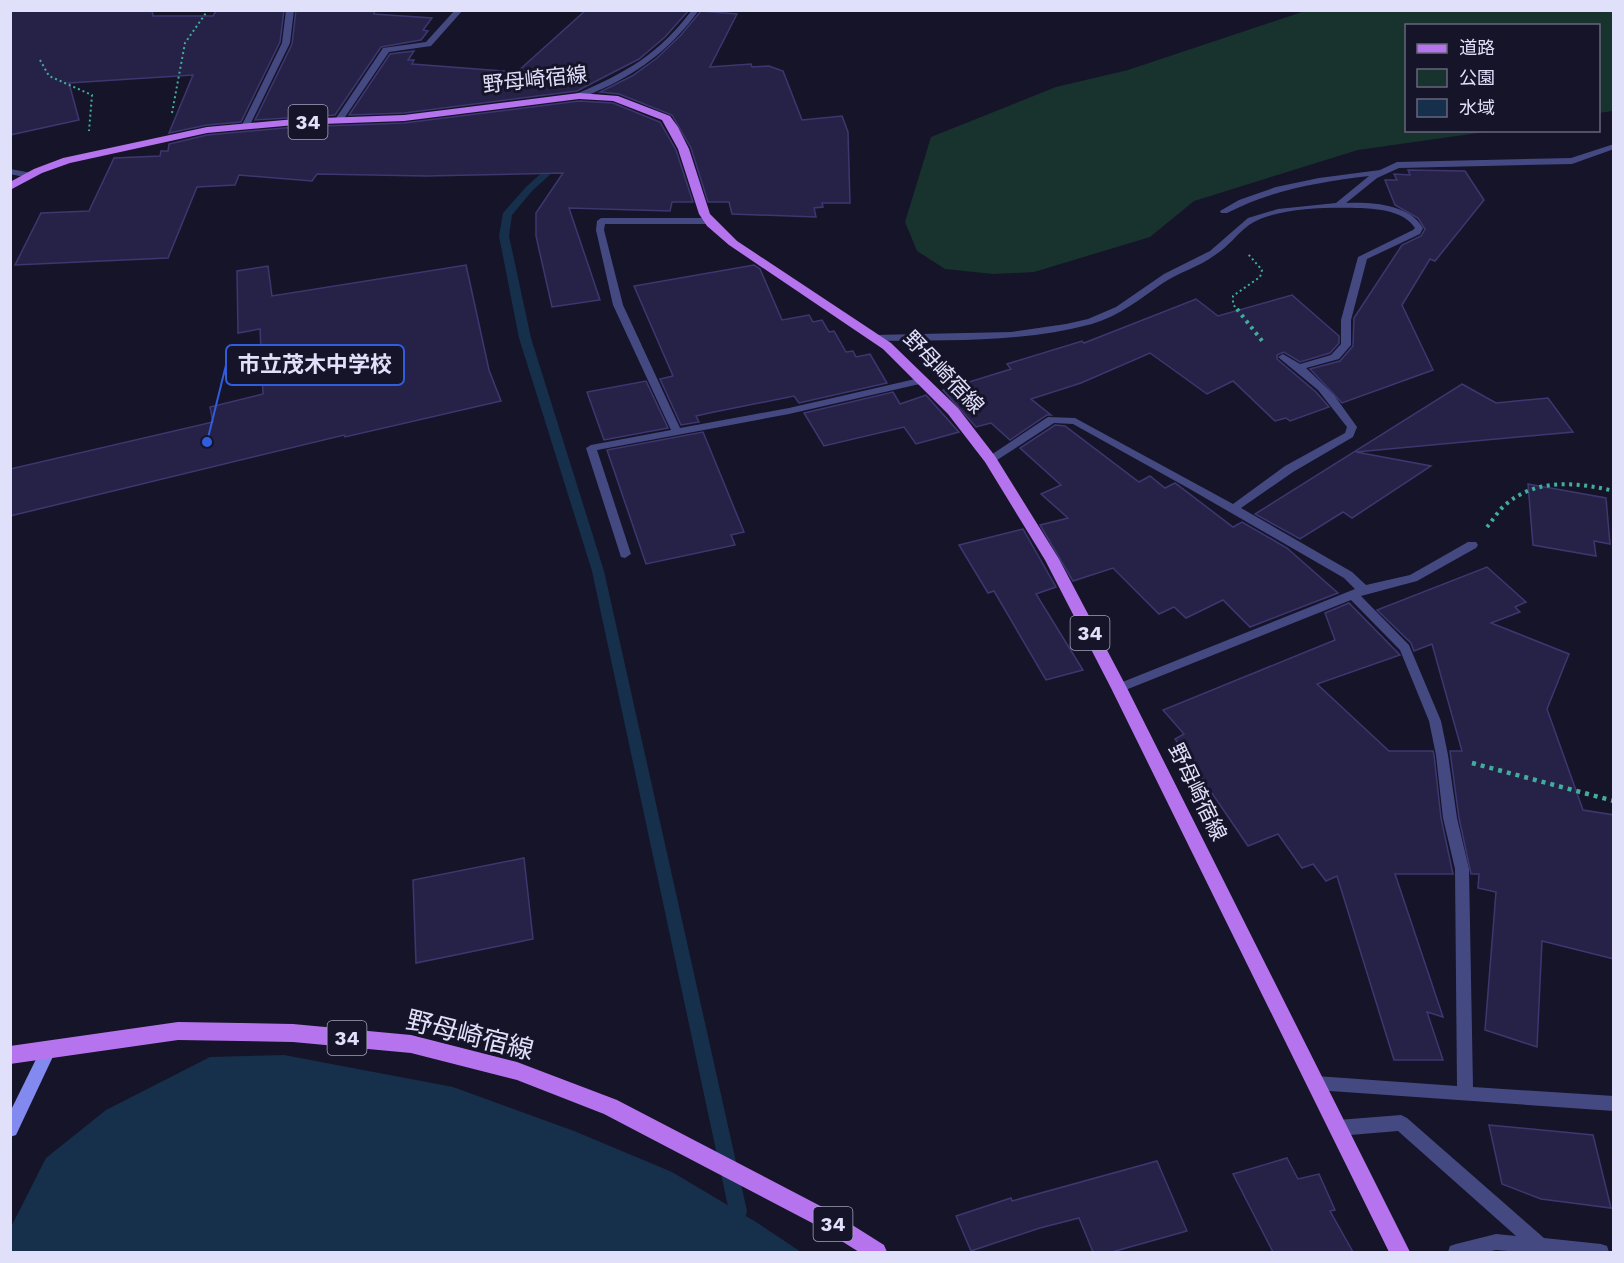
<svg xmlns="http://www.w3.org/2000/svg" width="1624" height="1263" font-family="'Work Sans','Noto Sans JP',sans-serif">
<rect width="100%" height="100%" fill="#161429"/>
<path fill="#18322e" d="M1305,11H1613V111L1599,113L1598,26H1406V130L1492,131L1358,150L1194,201L1150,237L1034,272L993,274L945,269L917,251L905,222L931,137L1056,87L1128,70Z"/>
<path fill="#162f4b" d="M284,1055L453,1087L574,1131L672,1172L756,1222L801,1252H11V1227L46,1158L106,1110L210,1057Z"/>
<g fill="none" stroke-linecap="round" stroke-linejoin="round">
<path fill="#162f4b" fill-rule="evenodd" d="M556,160L564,162L532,191L512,215L509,236L531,338L604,571L747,1211L745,1218L738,1220L731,1218L729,1211L592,571L519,338L499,236L503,213L526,187Z"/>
</g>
<g fill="#262247" stroke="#3d3770" stroke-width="1.5">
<path d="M10,10H152L153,16H213L216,11L284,10L280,42L241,122L207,125L169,133L193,75L69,83L79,120L10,135Z"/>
<path d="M296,10H375L374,14L432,18L423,30L428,31L421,40L381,47L335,115L255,120L292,44Z"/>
<path d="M586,10H689L665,37L639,59L577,91L404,113L349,115L390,54L414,51L408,60H414L412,64L517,72Z"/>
<path d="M701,11L737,14L710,67L751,64L752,67L769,66L783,71L802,120L842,116L848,132L850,203H822L823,207L814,208L816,217L732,214L729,202H708L691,148L672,115L619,94L600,92L632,76L657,58L680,36Z"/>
<path d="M579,101L613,103L660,122L676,150L693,202H672L670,211L569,208L600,300L552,307L536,236V213L563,173L426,176L317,174L312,181L239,175L235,185L197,187L168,258L15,265L41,213L89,211L114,158L160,156L161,151H168L169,144L207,135L295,127L404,123Z"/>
<path d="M1408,170L1465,171L1484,200L1435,261L1430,259L1402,305L1433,370L1342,403L1310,369L1340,361L1353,346L1354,318L1402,245L1421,236L1425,229L1418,218L1395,205L1385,180H1397L1394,174L1410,175Z"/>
<path d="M466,265L489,370L501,401L345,437L344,435L10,516V469L213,422L210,407L263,394L260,329L238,333L237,271L268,266L272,296Z"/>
<path d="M754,265L760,269L782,320L809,315L813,322L822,320L829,332L834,331L846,352L853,351L856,357L870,354L887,383L799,403L794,396L714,412L696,416L699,422L681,425L660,379L673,376L634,286Z"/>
<path d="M1292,295L1339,336V343L1330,353L1300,362L1284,352L1277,355V359L1316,392L1329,407L1290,421L1286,418L1275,421L1233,381L1207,394L1150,353L1081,383L1031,399L1051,415H1047L1010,440L991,423L976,427L943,390L1011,369L1007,364L1082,341L1084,343L1196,299L1218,316Z"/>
<path d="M646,381L668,428L604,440L587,392Z"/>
<path d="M1462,384L1496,403L1548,398L1573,432L1356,452L1431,466L1352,518L1343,512L1300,539L1255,514Z"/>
<path d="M893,392L900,404L926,395L959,432L916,444L904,427L824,446L804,413Z"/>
<path d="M1055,425L1065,426L1139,482L1150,476L1165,488L1175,483L1233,527L1242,522L1287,548L1338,593L1250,627L1223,600L1186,618L1174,607L1159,614L1113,568L1073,581L1040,525L1068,518L1041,494L1061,485L1020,448Z"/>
<path d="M703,432L744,532L731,535L735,545L646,564L607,450Z"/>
<path d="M1528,484L1606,498L1610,544L1594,541L1596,556L1533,545Z"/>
<path d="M1023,529L1056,587L1036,594L1083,670L1046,680L994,591L988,593L959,545Z"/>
<path d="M1487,567L1526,602L1515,607L1520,612L1491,623L1569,654L1547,709L1583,810L1614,815V959L1542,941L1537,1047L1485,1030L1496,892L1478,888L1479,874H1471L1459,818L1450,751H1462L1432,644L1414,651L1411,643L1377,610Z"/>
<path d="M1349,603L1400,655L1317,684L1389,751H1433L1434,755L1441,818L1453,874H1395L1443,1017L1427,1012L1443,1060H1394L1337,876L1326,881L1313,864L1302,868L1278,834L1248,846L1175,739L1184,734L1163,710L1335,640L1325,613Z"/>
<path d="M524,858L533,939L416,963L413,880Z"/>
<path d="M1489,1125L1593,1135L1611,1208L1541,1199L1502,1184Z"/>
<path d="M1287,1158L1298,1179L1319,1174L1335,1210L1330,1211L1353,1252H1273L1233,1174Z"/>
<path d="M1157,1161L1187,1231L1112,1252H1093L1079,1218L1040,1228L971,1251L956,1216L1011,1198L1012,1201Z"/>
</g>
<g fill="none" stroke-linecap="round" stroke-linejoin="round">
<g stroke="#41ae9d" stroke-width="2" stroke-dasharray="2 3" stroke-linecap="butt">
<path d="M40,60L49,76L92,95L89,131"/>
<path d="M172,113L185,43L208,10"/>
<path d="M1238,311L1233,304V296L1260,277L1262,270L1248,254"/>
</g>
<g stroke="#41ae9d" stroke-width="4" stroke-dasharray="3 4.5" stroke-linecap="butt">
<path d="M1237,309L1263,342"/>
<path d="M1487,527C1493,520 1498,511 1505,505C1536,478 1577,482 1614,491"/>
</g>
<path stroke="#41ae9d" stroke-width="4.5" stroke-dasharray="4 5" stroke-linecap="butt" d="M1472,763L1614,801"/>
<g fill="#454982" fill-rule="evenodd">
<path d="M286,10H294L290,43L250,125L243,127L242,125L282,43Z"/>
<path d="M455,10H463L431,46L389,52L341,123H335L334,121L383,48L426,42Z"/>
<path d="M692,10H699C673,46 643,70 602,89C594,92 585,98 576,98V94C627,72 658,55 692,10Z"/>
<path d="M1614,144V149L1572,164L1399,168L1377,178L1346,203C1372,202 1409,204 1423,228L1420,234L1367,259L1351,320V345L1339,359L1306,368L1334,395L1357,427L1353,437L1293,472L1241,508L1352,572L1366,585L1410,575L1468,542H1476L1478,545L1476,548L1417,581L1361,596L1409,645L1441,721L1448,755L1457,818L1469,869L1473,1087L1614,1096V1111L1316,1090L1311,1088L1308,1083L1311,1078L1316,1076L1457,1086L1455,869L1443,818L1436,755L1429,721L1400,650L1351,600L1123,691H1115L1113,688L1115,685L1355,589L1344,578L1188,488L1073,424L1054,423L994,462H986L985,459L1048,417L1075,418L1233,504L1285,466L1345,433L1347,427L1318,390L1278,357L1283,354L1300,364L1331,355L1341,344V320L1358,257L1413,230L1415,228C1404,211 1379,209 1361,208C1330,207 1275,207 1249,225C1237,234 1228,247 1215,255C1199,267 1179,272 1163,283C1140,299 1119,316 1092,324C1021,343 947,340 874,341L869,338L874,335L1011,332L1066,324L1088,319L1116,307L1164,274L1210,251L1248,218L1278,209L1336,203L1369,176C1319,182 1272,190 1227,213H1221L1220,211L1239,200L1276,187L1319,178L1380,170L1397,162L1571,158Z"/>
<path d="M10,169L32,173L33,175L29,178L10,174Z"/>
<path d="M601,218H710L714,221L710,224H605L604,230L623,305L680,428L789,408L924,377L929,380L924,383L789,414L597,450L631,554L625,558L621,557L586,448L591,445L671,430L613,305L596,230L597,221Z"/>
<path d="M1401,1115L1407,1118L1544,1238L1601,1244L1607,1246L1609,1252H1519L1496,1250L1487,1252H1448L1450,1246L1456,1244L1496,1234L1516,1236L1398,1131L1338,1136L1332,1133L1330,1128L1332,1123L1338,1120Z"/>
</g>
<path fill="#838aef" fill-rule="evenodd" d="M49,1041L54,1043L57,1048L16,1135L10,1137V1112L44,1043Z"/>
<g fill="#b574ed" fill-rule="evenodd">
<path d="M579,93L618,96L670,116L678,127L689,149L710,214L737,241L891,343L958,408L995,456L1059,559L1127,688L1410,1252H1389L1111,688L1045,560L985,462L948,414L883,349L729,245L707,226L699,214L678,149L662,120L613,101L579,99L404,121L295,125L207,133L70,163L42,173L10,190V182L34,169L63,158L207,127L295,119L404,115Z"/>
<path d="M178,1022L293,1024L411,1035L517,1062L617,1100L830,1211L884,1245L887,1252H859L816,1225L604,1114L517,1080L411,1053L293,1042L178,1040L10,1064V1046Z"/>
</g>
</g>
<g text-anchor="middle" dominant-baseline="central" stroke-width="6" stroke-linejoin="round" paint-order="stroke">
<g fill="#161429" stroke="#a3a3bc" stroke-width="1.5">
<rect x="288.5" y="105" width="39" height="34" rx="4.5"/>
<rect x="1070.5" y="616" width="39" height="34" rx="4.5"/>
<rect x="327.5" y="1021" width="39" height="34" rx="4.5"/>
<rect x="813.5" y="1207" width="39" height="34" rx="4.5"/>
</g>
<g font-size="20" font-weight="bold" fill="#e0e0fb">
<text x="308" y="122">34</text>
<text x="1090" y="633">34</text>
<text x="347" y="1038">34</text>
<text x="833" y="1224">34</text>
</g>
<g font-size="21" fill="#e0e0fb" stroke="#161429">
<text transform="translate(535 79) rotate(-6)">野母崎宿線</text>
<text transform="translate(944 372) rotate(46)">野母崎宿線</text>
<text transform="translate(1198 792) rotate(64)">野母崎宿線</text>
</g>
<g font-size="26" fill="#e0e0fb" stroke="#161429">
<text transform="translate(470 1035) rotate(14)">野母崎宿線</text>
</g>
</g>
<path fill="none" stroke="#305ddc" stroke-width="2" d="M207 442L226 365"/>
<circle fill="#305ddc" stroke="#161429" stroke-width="2" cx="207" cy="442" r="6"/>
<rect fill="#161429" stroke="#305ddc" stroke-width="2" x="226" y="345" width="178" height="40" rx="6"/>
<g font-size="22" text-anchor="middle" font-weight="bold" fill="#e0e0fb">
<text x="315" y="372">市立茂木中学校</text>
</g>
<rect width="1624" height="1263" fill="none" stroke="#e0e0fb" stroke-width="24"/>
<rect x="1405" y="24" width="195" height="108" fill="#161429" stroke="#67667d" stroke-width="1.5"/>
<rect x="1417" y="44" width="30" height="9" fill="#b574ed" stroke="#67667d" stroke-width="1.5"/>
<text x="1459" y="54" font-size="18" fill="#e0e0fb">道路</text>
<rect x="1417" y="69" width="30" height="18" fill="#18322e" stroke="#67667d" stroke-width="1.5"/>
<text x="1459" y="84" font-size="18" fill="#e0e0fb">公園</text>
<rect x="1417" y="99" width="30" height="18" fill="#162f4b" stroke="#67667d" stroke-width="1.5"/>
<text x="1459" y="114" font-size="18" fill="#e0e0fb">水域</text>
</svg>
